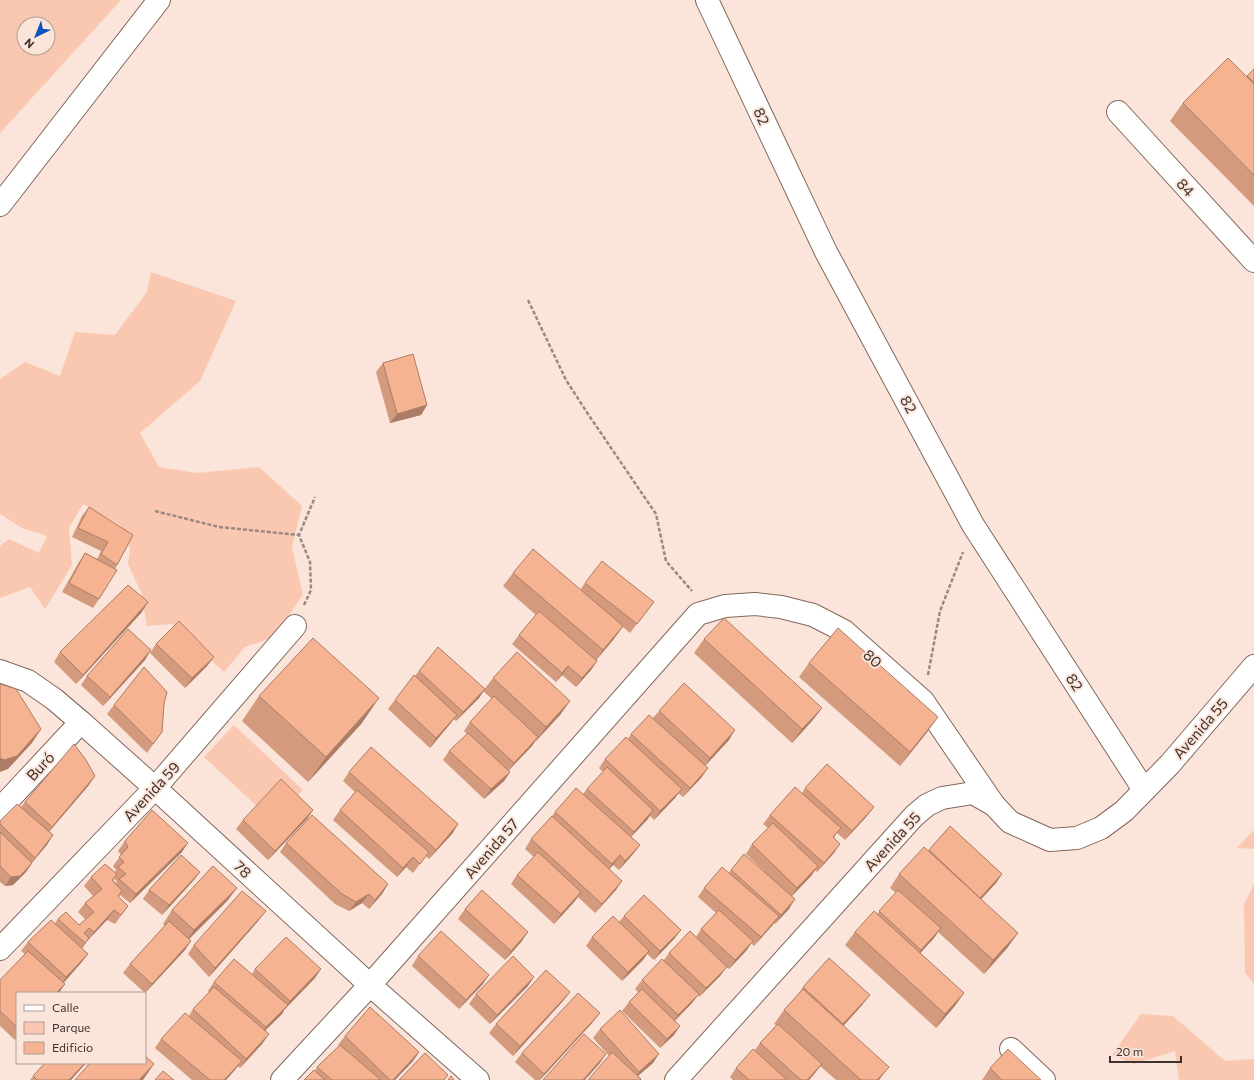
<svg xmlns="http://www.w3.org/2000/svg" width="1254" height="1080" font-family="Commissioner,sans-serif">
<rect width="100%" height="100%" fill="#fbe4d9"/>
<g fill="#fac8b0" fill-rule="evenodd">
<path d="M0,0H121L0,133ZM24,24H48V48H24Z"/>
<path d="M151,272L236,301L200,381L140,433L159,467L197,473L259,467L302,506L292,547L303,595L274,637L245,647L224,672L172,624L147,626L141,592L128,564L130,549L120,525L83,504L69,528L72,565L45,609L30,587L0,598V546L9,539L39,553L47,536L22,528L0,514V379L25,362L60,376L75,332L115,335L147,292Z"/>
<path d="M234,725L303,790L273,821L204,757Z"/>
<path d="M1254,830V849L1237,848Z"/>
<path d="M1254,883V984L1245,972L1244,905Z"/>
<path d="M1141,1014L1173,1016L1225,1061L1254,1059V1080H1179L1175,1051L1134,1064L1112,1055Z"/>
</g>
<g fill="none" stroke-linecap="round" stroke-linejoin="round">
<g stroke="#81685c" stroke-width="24">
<g id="minor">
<path d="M707,0L826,252L973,525L1144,790"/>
<path d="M1118,112L1254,261"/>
<path d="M0,205L159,0"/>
<path d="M0,671L28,681L54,699L81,722L155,788L370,985L478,1080"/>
<path d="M0,809L81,722"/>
<path d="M0,949L155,788L295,626"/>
<path d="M1011,1049L1044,1080"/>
<path d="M282,1080L370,985L698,614L725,606L755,604L781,607L813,615L844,631L923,701L994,805"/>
<path d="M676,1080L914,816L927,805L942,798L973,793L994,805L1010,822L1050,840L1077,838L1101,828L1124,811L1170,764L1254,666"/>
</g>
</g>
<g stroke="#9a8981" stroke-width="2.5" stroke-dasharray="4 2" stroke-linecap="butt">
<path d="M528,300L566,380L588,414L656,514L666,561L692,591"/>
<path d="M155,511L219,527L299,535"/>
<path d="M304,605L311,590L310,562L299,535L315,497"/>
<path d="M928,675L940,611L963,552"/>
</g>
<use href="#minor" stroke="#fff" stroke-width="22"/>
</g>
<g fill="#d39a7e" fill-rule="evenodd">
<path d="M1254,69V206L1170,121L1183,103L1246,77Z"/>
<path d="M383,363L427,405L421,415L390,423L376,372Z"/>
<path d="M89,507L133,535L99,599L93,608L62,592L79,562L85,553L97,559L101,551L72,537L82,516Z"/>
<path d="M513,573L580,590L585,583L654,602L630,633L623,627L613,640L596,660L597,661L591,670L576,687L562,675L556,682L512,644L519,635L536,615L503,586Z"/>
<path d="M142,612L76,684L54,662L60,652Z"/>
<path d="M704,639L822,708L812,721L792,743L694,653Z"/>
<path d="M156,644L214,657L207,666L185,688L150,653Z"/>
<path d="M145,660L103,706L81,685L87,676Z"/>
<path d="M809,663L928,731L900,766L799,677Z"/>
<path d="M419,671L485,689L479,698L456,721L454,719L450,724L430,748L388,709L395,700Z"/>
<path d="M493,678L570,701L560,715L536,741V740L532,746L509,770L510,772L504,781L484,799L443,760L449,751L467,734L464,731L470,722L492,699L483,691Z"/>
<path d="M259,696L362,723L308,782L242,721Z"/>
<path d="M164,704L162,732L147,753L107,714L114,705Z"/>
<path d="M659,711L729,740L705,766L708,768L701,778L683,797L678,793L675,798L654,820L650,816L647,820L631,837L640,845L633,854L619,870L613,865L609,869L616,890L595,913L578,897L575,901L554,924L511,884L517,875L534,857L525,849L531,839L550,819L555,812L583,794L587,789L603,772L599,768L605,759L628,739L631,734L653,718Z"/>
<path d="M349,772L458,824L452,834L429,859L426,856L413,873L406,867L397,877L333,820L340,810L355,792L343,781Z"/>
<path d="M89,785L49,832L53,835L32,863L26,872L13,885L5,886L0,882V821L21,807L25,802Z"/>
<path d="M805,788L867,816L845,840L837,833L834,838V853L817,872L815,870L811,876L792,896L789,909L775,924L774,923L754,946L751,943L746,951L729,969L726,967L720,976L699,997L698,995L692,1003L675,1021L674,1035L660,1048L622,1011L629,1002L638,992L635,989L642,980L664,960L669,953L696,937L701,929L716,913L698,897L704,888L728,873L731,870L764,871L746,854L752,844L768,828L763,824L770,815L802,793Z"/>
<path d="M313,810L307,819L268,860L236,829L243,820Z"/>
<path d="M950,826L1002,874L996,883L981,899L1008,947L984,974L938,932L934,938L920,953L964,993L954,1007L936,1028L845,945L855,932L877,914L896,893L890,888L899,874L928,851Z"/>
<path d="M125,841L182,852L130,903L120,895L119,897L128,906L115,924L107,920L87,941L82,948L88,954L81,963L63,983L17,993V1037L15,1040L0,1026V980L25,954L21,951L28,942L55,923L58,919L79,925L86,920L78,912L85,903L93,896L84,886L91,877L115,872L116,870L113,866L121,855L118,851ZM114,879L117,881L116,883L113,880Z"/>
<path d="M286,843L388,884L382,894L369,909L362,903L349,911L335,904L280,852Z"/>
<path d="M200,872L193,881L162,915L143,899L149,890Z"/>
<path d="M237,888L227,901L189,939L185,950L145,993L123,973L130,964L165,926L163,924L172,910Z"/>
<path d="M465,909L522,941L505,960L458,919Z"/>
<path d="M624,916L681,930L674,939L654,960L647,954L643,960L622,981L586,946L592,937L619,922Z"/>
<path d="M259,920L209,977L188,954L194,945Z"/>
<path d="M418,956L483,984L459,1009L412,966Z"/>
<path d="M255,969L315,978L284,1010L282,1014L265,1031L269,1034L262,1044L240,1068L238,1066L226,1080H192L155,1048L161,1039L189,1016L193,1009L209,993L208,991L214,982L252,974Z"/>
<path d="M528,986L490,1024L469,1004L476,994Z"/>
<path d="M803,987L863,1004L843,1026L879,1080H836L820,1066L815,1073L809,1080H733L730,1077L736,1068L755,1050L760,1043L776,1025L774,1024L784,1010L797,996Z"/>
<path d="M570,992L563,1001L513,1056L489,1033L496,1024Z"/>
<path d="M593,1022L540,1080H535L515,1062L522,1053Z"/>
<path d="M600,1029L653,1063L638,1076L609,1056L593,1038Z"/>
<path d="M345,1036L419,1052L413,1061L395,1080H304L315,1071L317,1067L339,1046L338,1045Z"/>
<path d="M45,1063H86L71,1080H30Z"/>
<path d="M990,1068L1041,1080H982Z"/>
</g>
<g fill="#ac7d66">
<path d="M427,405L421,415L390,423L397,414Z"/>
<path d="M148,602L142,612L76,684L83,675Z"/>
<path d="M623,626L613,640L593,664L603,650Z"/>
<path d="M151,650L145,660L103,706L110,697Z"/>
<path d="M214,657L207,666L185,688L192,678Z"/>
<path d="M597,661L591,670L576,687L582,678Z"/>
<path d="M568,666L562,675L556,682L562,673Z"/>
<path d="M485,689L479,698L456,721L463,712Z"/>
<path d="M379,698L362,723L308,782L326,757Z"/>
<path d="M570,701L560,715L536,741L546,727Z"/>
<path d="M822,708L812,721L792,743L802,729Z"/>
<path d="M457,715L450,724L430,748L436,738Z"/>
<path d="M938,717L928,731L900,766L910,752Z"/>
<path d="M41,729L32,743L8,769L0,772V758Z"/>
<path d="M735,730L729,740L704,767L710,758Z"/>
<path d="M538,737L532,746L507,772L514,763Z"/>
<path d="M708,768L701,778L683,797L690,788Z"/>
<path d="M510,772L504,781L484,799L491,789Z"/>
<path d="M95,776L89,785L45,836L52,827Z"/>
<path d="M682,789L675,798L654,820L660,811Z"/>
<path d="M874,807L867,816L845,840L852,831Z"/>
<path d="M313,810L307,819L268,860L275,851Z"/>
<path d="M653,810L647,820L627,841L634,832Z"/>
<path d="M458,824L452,834L429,859L436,850Z"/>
<path d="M53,835L47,845L30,865L32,863L26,872L13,885L5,886L11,877L29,866Z"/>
<path d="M188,843L182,852L130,903L136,894Z"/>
<path d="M840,844L834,853L817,872L824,863Z"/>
<path d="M640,845L633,854L619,870L625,861Z"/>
<path d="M620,855L613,865L606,873L612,864Z"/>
<path d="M413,857L406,867L397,877L403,868Z"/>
<path d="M818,866L811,876L791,897L797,888Z"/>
<path d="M200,872L193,881L162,915L169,905Z"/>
<path d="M1002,874L996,883L974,907L980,898Z"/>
<path d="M622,881L616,890L595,913L602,904Z"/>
<path d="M388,884L382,894L369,909L375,900Z"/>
<path d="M237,888L227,901L184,944L194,930Z"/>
<path d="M581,892L575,901L554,924L561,914Z"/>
<path d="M369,894L362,903L349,911L356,902Z"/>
<path d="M795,899L789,909L775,924L781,915Z"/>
<path d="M114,910L107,920L87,941L94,932Z"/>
<path d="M266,911L259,920L209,977L215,968Z"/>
<path d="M779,916L772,926L754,946L761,937Z"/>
<path d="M941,928L934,938L915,959L921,950Z"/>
<path d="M681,930L674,939L654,960L660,951Z"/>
<path d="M528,932L522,941L505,960L511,951Z"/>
<path d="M1018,933L1008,947L984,974L993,960Z"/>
<path d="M89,938L83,947L78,952L85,943Z"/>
<path d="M191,941L185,950L145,993L152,984Z"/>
<path d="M753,941L746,951L729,969L735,960Z"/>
<path d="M649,951L643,960L622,981L628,972Z"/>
<path d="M88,954L81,963L60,987L66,977Z"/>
<path d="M727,967L720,976L699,997L706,988Z"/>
<path d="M321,969L315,978L284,1010L282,1014L259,1036L266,1027L287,1005L290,1001Z"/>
<path d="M489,975L483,984L459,1009L466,1000Z"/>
<path d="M534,977L528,986L490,1024L497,1015Z"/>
<path d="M65,984L59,993H56Z"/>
<path d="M570,992L563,1001L513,1056L520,1046Z"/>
<path d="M964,993L954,1007L936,1028L945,1014Z"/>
<path d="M699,994L692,1003L671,1024L678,1015Z"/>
<path d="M870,995L863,1004L837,1033L843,1024Z"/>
<path d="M600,1013L593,1022L540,1080L544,1074Z"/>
<path d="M680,1026L674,1035L660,1048L667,1039Z"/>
<path d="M269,1034L262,1044L240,1068L246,1059Z"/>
<path d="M419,1052L413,1061L395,1080H393Z"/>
<path d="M606,1054L600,1063L585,1080H583Z"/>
<path d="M659,1054L653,1063L633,1080L639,1072Z"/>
<path d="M242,1061L235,1070L226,1080H224Z"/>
<path d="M85,1063H86L71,1080H69Z"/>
<path d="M154,1064L143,1080H139Z"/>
<path d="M822,1064L815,1073L809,1080H807Z"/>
<path d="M889,1067L879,1080H877Z"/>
</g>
<g fill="#f5b392" stroke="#ac7d66">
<path d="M1228,58L1254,84V175L1183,103Z"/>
<path d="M1254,69V82L1247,76Z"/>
<path d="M413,354L427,405L397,414L383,363Z"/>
<path d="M89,507L133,535L117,565L101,554L108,542L78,528Z"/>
<path d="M533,549L623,626L603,650L513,573Z"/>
<path d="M85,553L117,570L99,599L69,583Z"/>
<path d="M602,561L654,602L637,624L585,583Z"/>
<path d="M128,585L148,602L83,675L60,652Z"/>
<path d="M539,611L597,661L582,678L568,666L562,673L519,635Z"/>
<path d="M724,618L822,708L802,729L704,639Z"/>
<path d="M179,621L214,657L192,678L156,644Z"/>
<path d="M838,628L938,717L910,752L809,663Z"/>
<path d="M128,629L151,650L110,697L87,676Z"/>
<path d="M313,638L379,698L326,757L259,696Z"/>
<path d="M438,647L485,689L463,712L419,671Z"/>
<path d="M517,652L570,701L546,727L493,678Z"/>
<path d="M144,667L167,692L164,704L162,732L153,744L114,705Z"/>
<path d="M414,675L457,715L436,738L395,700Z"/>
<path d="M684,683L735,730L710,758L659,711Z"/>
<path d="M0,684L16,689L41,729L17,756L4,760L0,758Z"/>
<path d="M494,696L538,737L514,763L470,722Z"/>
<path d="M649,715L708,768L690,788L631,734Z"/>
<path d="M468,733L510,772L491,789L449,751Z"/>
<path d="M626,737L682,789L660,811L605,759Z"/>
<path d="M74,744L86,760L95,776L52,827L25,802Z"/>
<path d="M371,747L458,824L436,850L349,772Z"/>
<path d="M827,764L874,807L852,831L805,788Z"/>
<path d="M607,767L653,810L634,832L587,789Z"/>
<path d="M281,779L313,810L275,851L243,820Z"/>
<path d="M795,787L841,828L833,837L840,844L824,863L770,815Z"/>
<path d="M576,788L640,845L625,861L620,855L612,864L555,812Z"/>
<path d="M357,790L429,852L420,864L413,857L403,868L340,810Z"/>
<path d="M17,804L53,835L35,858L0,824V821Z"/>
<path d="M152,810L188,843L136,894L119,879L126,874L118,867L124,862L119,857L128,847L125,841Z"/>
<path d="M312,815L388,884L375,900L369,894L356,902L342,894L286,843Z"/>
<path d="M552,816L622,881L602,904L531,839Z"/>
<path d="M773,823L818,866L797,888L752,844Z"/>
<path d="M950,826L1002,874L980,898L929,850Z"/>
<path d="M0,832L32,863L20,876L11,877L0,866Z"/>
<path d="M924,847L1018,933L993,960L899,874Z"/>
<path d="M538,852L581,892L561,914L517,875Z"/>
<path d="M744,854L795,899L781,915L731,870Z"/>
<path d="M181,855L200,872L169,905L149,890Z"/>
<path d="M105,864L117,874L112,880L122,891L118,896L128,906L121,915L114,910L94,932L89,928L84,933L89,938L85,943L58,919L66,912L79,925L94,912L85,903L102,889L91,877Z"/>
<path d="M213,866L237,888L194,930L172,910Z"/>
<path d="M722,867L779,916L761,937L704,888Z"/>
<path d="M482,890L528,932L511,951L465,909Z"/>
<path d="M898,890L941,928L921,950L879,911Z"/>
<path d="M242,891L266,911L215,968L194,945Z"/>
<path d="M644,895L681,930L660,951L624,916Z"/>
<path d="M719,910L753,941L735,960L701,929Z"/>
<path d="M874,911L964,993L945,1014L855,932Z"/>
<path d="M613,916L649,951L628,972L592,937Z"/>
<path d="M51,920L88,954L66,977L28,942Z"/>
<path d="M169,921L191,941L152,984L130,964Z"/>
<path d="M441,931L489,975L466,1000L418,956Z"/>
<path d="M690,931L727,967L706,988L669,953Z"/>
<path d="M286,937L321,969L290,1001L255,969Z"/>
<path d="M28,951L65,984L56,993H17V1027L0,1011V980Z"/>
<path d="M513,956L534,977L497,1015L476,994Z"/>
<path d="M829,958L870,995L843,1024L803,987Z"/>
<path d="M234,959L288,1005L266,1027L214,982Z"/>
<path d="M662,959L699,994L678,1015L642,980Z"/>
<path d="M546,970L570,992L520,1046L496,1024Z"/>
<path d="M214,987L269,1034L246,1059L193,1009Z"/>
<path d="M642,989L680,1026L667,1039L629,1002Z"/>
<path d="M803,989L889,1067L877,1080H861L784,1010Z"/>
<path d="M578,993L600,1013L544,1074L522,1053Z"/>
<path d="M370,1007L419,1052L393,1080H390L345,1036Z"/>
<path d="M620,1010L659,1054L639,1072L600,1029Z"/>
<path d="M185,1013L242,1061L224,1080H210L161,1039Z"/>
<path d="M778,1024L822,1064L807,1080H801L760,1043Z"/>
<path d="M584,1034L606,1054L583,1080H543Z"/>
<path d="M340,1045L381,1080H332L317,1067Z"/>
<path d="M753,1049L787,1080H749L736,1068Z"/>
<path d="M1008,1049L1041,1080H1002L990,1068Z"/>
<path d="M612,1052L641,1079L640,1080H588Z"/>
<path d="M425,1053L448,1075L444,1080H399Z"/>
<path d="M145,1056L154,1064L139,1080H75L90,1063H145Z"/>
<path d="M45,1063H85L69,1080H37L33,1076Z"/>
<path d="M314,1070L325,1080H304Z"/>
<path d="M163,1071L174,1080H155Z"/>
<path d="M451,1076L454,1080H448Z"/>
</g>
<g text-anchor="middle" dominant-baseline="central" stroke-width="4" stroke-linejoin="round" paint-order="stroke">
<g font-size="15" fill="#3d322d" stroke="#fbe4d9">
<text transform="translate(762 116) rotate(65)">82</text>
<text transform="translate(1186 187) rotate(48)">84</text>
<text transform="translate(909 404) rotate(62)">82</text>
<text transform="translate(873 658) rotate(42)">80</text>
<text transform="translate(1075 682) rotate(57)">82</text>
<text transform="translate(1200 728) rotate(-49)">Avenida 55</text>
<text transform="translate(40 766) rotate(-47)">Buró</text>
<text transform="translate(151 791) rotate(-47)">Avenida 59</text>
<text transform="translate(892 841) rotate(-47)">Avenida 55</text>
<text transform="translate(491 848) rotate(-49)">Avenida 57</text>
<text transform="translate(243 869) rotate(43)">78</text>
</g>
</g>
<rect x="16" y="992" width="130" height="72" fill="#fbe4d9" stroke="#af9d94"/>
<rect x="24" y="1005" width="20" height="6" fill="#ffffff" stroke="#af9d94"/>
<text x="52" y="1012" font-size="12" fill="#3d322d">Calle</text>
<rect x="24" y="1022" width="20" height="12" fill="#fac8b0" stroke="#af9d94"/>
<text x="52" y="1032" font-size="12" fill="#3d322d">Parque</text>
<rect x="24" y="1042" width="20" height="12" fill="#f5b392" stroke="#af9d94"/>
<text x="52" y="1052" font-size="12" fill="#3d322d">Edificio</text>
<g transform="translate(36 36) rotate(223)"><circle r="19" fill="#fbe4d9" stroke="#af9d94"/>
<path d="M0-3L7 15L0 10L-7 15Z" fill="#0a56c0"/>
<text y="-6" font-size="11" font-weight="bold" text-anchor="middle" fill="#3d322d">N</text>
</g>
<path d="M1110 1056v6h71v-6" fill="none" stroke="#3d322d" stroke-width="2"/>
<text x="1116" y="1056" font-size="12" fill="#3d322d" stroke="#fbe4d9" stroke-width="3" paint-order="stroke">20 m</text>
</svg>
